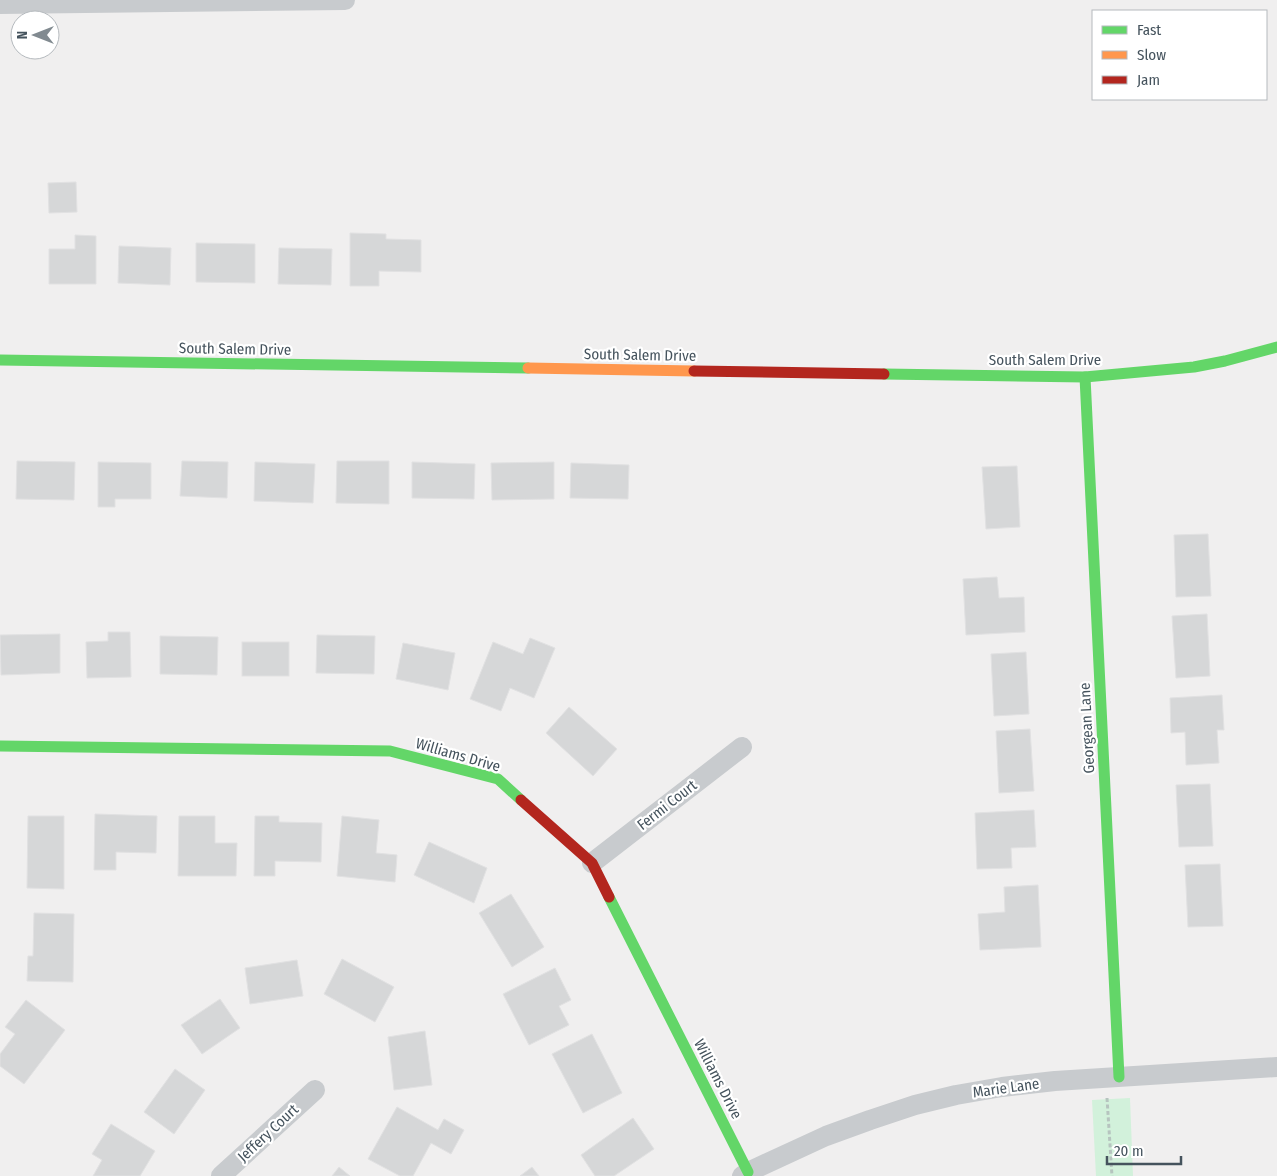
<svg xmlns="http://www.w3.org/2000/svg" width="1277" height="1176" font-family="'Fira Sans Condensed',sans-serif">
<rect width="100%" height="100%" fill="#f0efef"/>
<path fill="#d2f1db" d="M1130,1098L1133,1176H1096L1092,1100Z"/>
<g fill="#d6d7d8" stroke="#e1e1e2">
<path d="M76,182L77,212L49,213L48,183Z"/>
<path d="M350,233L386,234V239L421,240V272L379,271V286H350Z"/>
<path d="M75,235L96,236V284H49V249H75Z"/>
<path d="M196,243L255,244V283L196,282Z"/>
<path d="M119,246L171,248L170,285L118,283Z"/>
<path d="M279,248L332,249L331,285L278,284Z"/>
<path d="M17,461L75,462L74,500L16,499Z"/>
<path d="M182,461L228,462L227,498L180,496Z"/>
<path d="M337,461H389V504L336,503Z"/>
<path d="M98,462L151,463V499H115V507H98Z"/>
<path d="M255,462L315,464L313,503L254,501Z"/>
<path d="M412,462L475,464L474,499L412,498Z"/>
<path d="M554,462V499L492,500L491,463Z"/>
<path d="M571,463L629,465L628,499L570,498Z"/>
<path d="M1017,466L1020,527L986,529L982,467Z"/>
<path d="M1208,534L1211,596L1176,597L1174,535Z"/>
<path d="M997,577L999,598L1024,597L1025,632L966,635L963,579Z"/>
<path d="M1207,614L1210,676L1176,678L1172,616Z"/>
<path d="M108,632H130L131,677L87,678L86,642L108,641Z"/>
<path d="M60,634V673L1,675L0,635Z"/>
<path d="M317,635L375,636L374,674L316,673Z"/>
<path d="M160,636L218,637L217,675L160,674Z"/>
<path d="M530,638L555,648L534,698L510,688L501,711L470,699L493,642L523,654Z"/>
<rect x="242" y="642" width="47" height="34"/>
<path d="M403,643L455,653L448,690L396,679Z"/>
<path d="M1026,652L1029,714L994,716L991,654Z"/>
<path d="M1222,695L1224,730H1217L1219,763L1186,765L1185,732L1171,733L1170,698Z"/>
<path d="M569,707L617,749L593,776L546,733Z"/>
<path d="M1030,729L1034,791L999,793L996,731Z"/>
<path d="M1210,784L1213,846L1179,847L1176,785Z"/>
<path d="M1034,810L1036,847L1011,848L1012,868L977,869L975,813Z"/>
<path d="M95,814L157,816L156,853L116,852V870H94Z"/>
<path d="M28,816H64V889L27,888Z"/>
<path d="M179,816H215V843H237L236,876H178Z"/>
<path d="M255,816H279V822L322,823L321,862L275,861V876H254Z"/>
<path d="M342,816L379,820L376,853L397,855L395,882L337,876Z"/>
<path d="M429,842L487,868L474,903L414,875Z"/>
<path d="M1220,864L1223,926L1188,927L1185,865Z"/>
<path d="M1038,885L1041,947L980,950L978,914L1005,912L1004,887Z"/>
<path d="M511,894L544,947L512,967L479,913Z"/>
<path d="M34,913L74,914L73,982L27,981L28,956H33Z"/>
<path d="M342,959L394,987L375,1022L324,994Z"/>
<path d="M297,960L303,996L250,1004L245,968Z"/>
<path d="M555,968L571,1000L559,1006L569,1025L529,1045L503,994Z"/>
<path d="M220,999L240,1028L202,1054L181,1025Z"/>
<path d="M26,1000L65,1030L24,1084L0,1066V1054L15,1034L5,1027Z"/>
<path d="M425,1031L432,1085L394,1090L388,1037Z"/>
<path d="M592,1034L622,1093L583,1113L552,1054Z"/>
<path d="M175,1069L205,1090L174,1134L144,1112Z"/>
<path d="M397,1107L438,1130L444,1119L464,1130L451,1154L431,1143L413,1176H400L368,1159Z"/>
<path d="M633,1118L654,1149L614,1176H595L581,1155Z"/>
<path d="M111,1124L155,1151L140,1176H93L102,1160L92,1154Z"/>
<path d="M339,1167L350,1176H332Z"/>
<path d="M532,1167L539,1176H520Z"/>
</g>
<g fill="none" stroke-linecap="round" stroke-linejoin="round">
<path stroke="#b6c4bf" stroke-width="3" stroke-dasharray="4 2.5" stroke-linecap="butt" d="M1107,1098L1112,1176"/>
<g stroke="#c8cbce" stroke-width="20">
<path d="M0,4L345,0"/>
<path d="M592,863L742,747"/>
<path d="M221,1176L315,1090"/>
<path d="M742,1176L748,1172L826,1136L870,1120L915,1105L956,1095L1002,1087L1055,1081L1277,1067"/>
</g>
<g stroke="#63d668" stroke-width="11">
<path d="M0,360L528,368"/>
<path d="M884,374L1085,377L1194,367L1225,361L1277,347"/>
<path d="M1085,377L1119,1077"/>
<path d="M0,746L390,751L498,779L521,800"/>
<path d="M609,897L748,1172"/>
</g>
<path stroke="#ff974d" stroke-width="11" d="M528,368L694,371"/>
<g stroke="#b3261e" stroke-width="11">
<path d="M694,371L884,374"/>
<path d="M521,800L592,863L609,897"/>
</g>
</g>
<g text-anchor="middle" dominant-baseline="central" stroke-width="4.5" stroke-linejoin="round" paint-order="stroke">
<g font-size="15" fill="#45535d" stroke="#fff">
<text transform="translate(235 349) rotate(1)">South Salem Drive</text>
<text transform="translate(640 355) rotate(1)">South Salem Drive</text>
<text x="1045" y="360">South Salem Drive</text>
<text transform="translate(1087 728) rotate(-93)">Georgean Lane</text>
<text transform="translate(458 755) rotate(16)">Williams Drive</text>
<text transform="translate(667 805) rotate(-38)">Fermi Court</text>
<text transform="translate(718 1079) rotate(63)">Williams Drive</text>
<text transform="translate(1006 1088) rotate(-8)">Marie Lane</text>
<text transform="translate(268 1133) rotate(-43)">Jeffery Court</text>
</g>
</g>
<rect x="1092" y="10" width="175" height="90" fill="#ffffff" stroke="#b5babe"/>
<rect x="1102" y="26" width="25" height="8" fill="#63d668" stroke="#b5babe"/>
<text x="1137" y="35" font-size="15" fill="#45535d">Fast</text>
<rect x="1102" y="51" width="25" height="8" fill="#ff974d" stroke="#b5babe"/>
<text x="1137" y="60" font-size="15" fill="#45535d">Slow</text>
<rect x="1102" y="76" width="25" height="8" fill="#b3261e" stroke="#b5babe"/>
<text x="1137" y="85" font-size="15" fill="#45535d">Jam</text>
<g transform="translate(35 35) rotate(270)"><circle r="24" fill="#ffffff" stroke="#b5babe"/>
<path d="M0-4L9 19L0 12L-9 19Z" fill="#818a90"/>
<text y="-8" font-size="14" font-weight="bold" text-anchor="middle" fill="#45535d">N</text>
</g>
<path d="M1107 1156v8h74v-8" fill="none" stroke="#45535d" stroke-width="2.5"/>
<text x="1114" y="1156" font-size="15" fill="#45535d" stroke="#ffffff" stroke-width="4" paint-order="stroke">20 m</text>
</svg>
